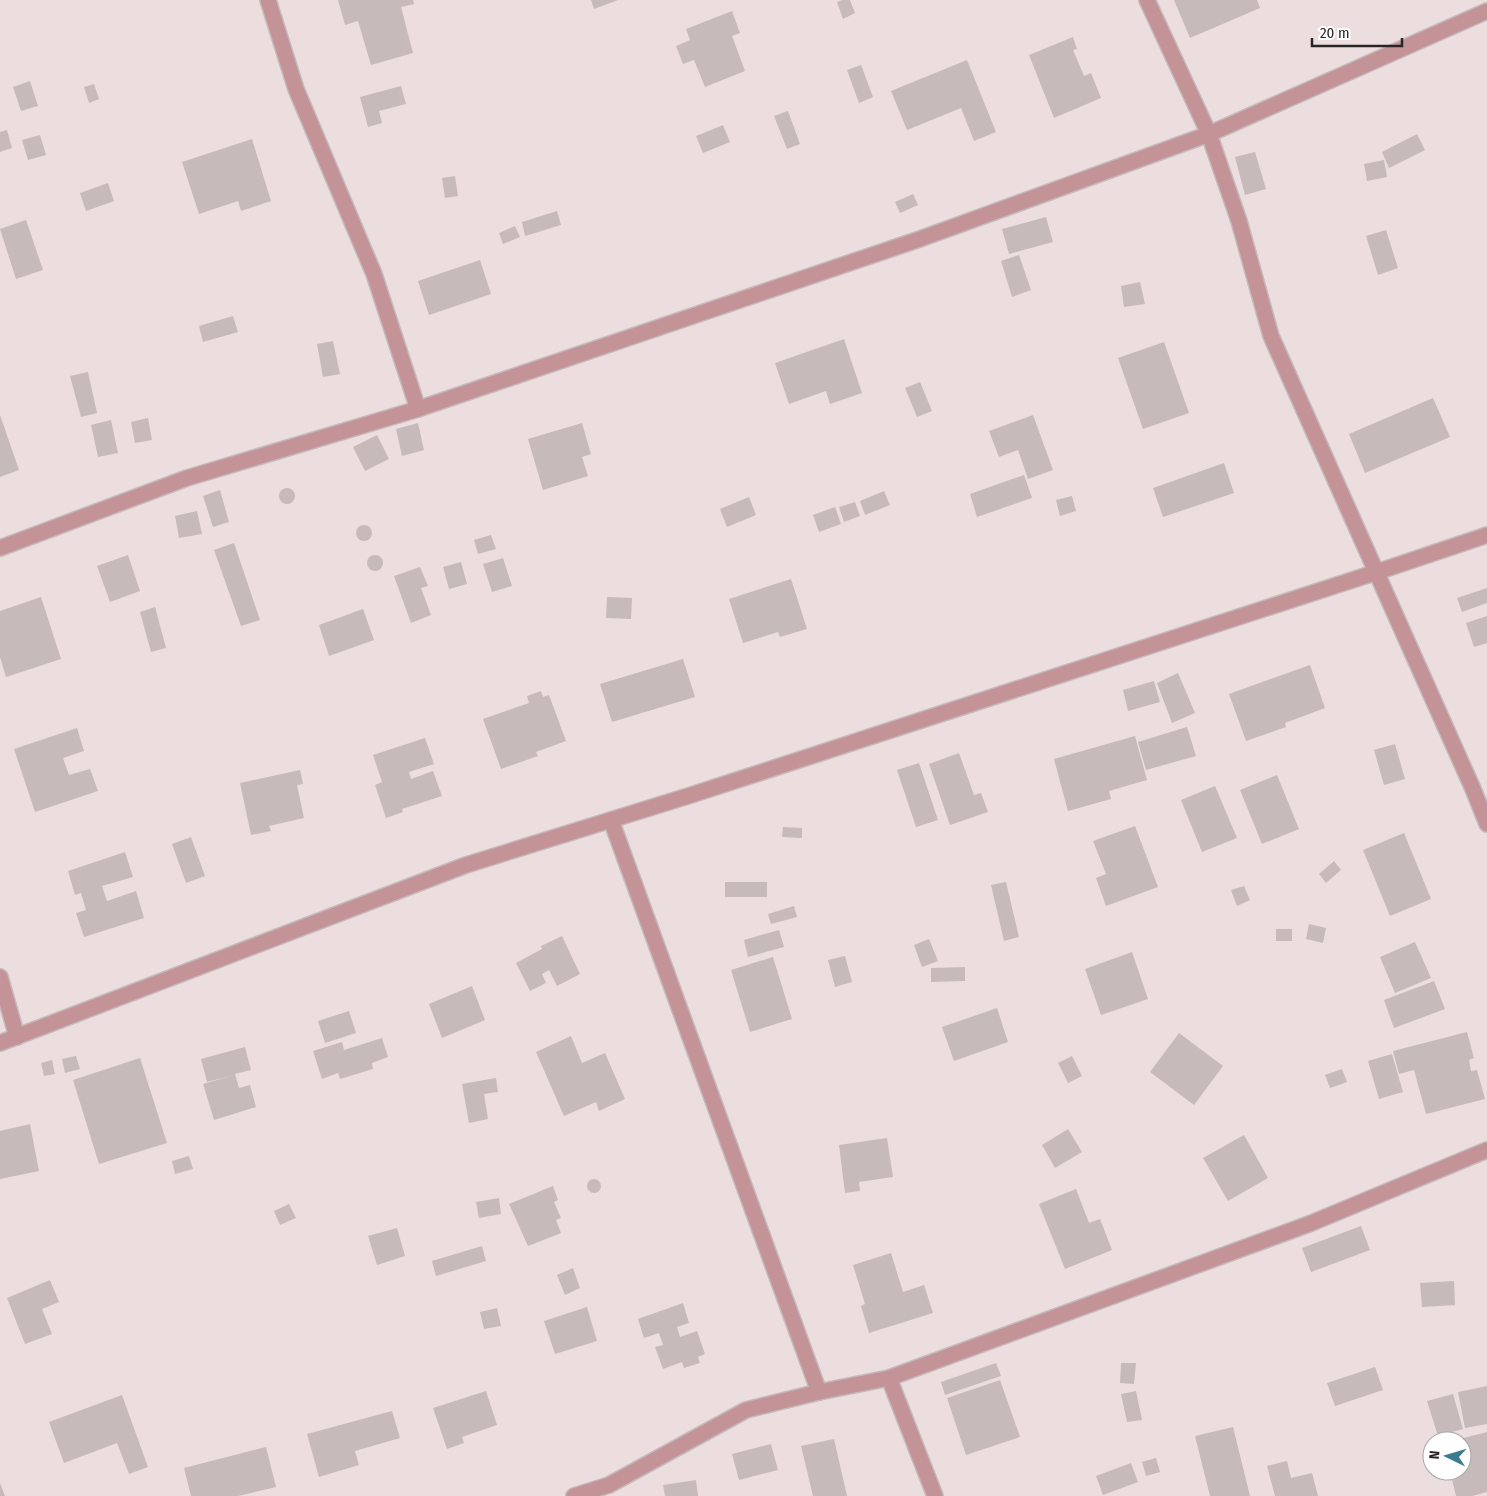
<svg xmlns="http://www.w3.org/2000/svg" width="1487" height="1496" font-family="'Fira Sans Condensed',sans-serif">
<rect width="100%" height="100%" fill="#ecdedf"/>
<g fill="#c7babb">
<path d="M338,0H413L414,4L401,7L413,53L371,65L358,21L345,25Z"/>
<path d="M591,0H618L594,9Z"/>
<path d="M842,0H850L855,13L843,19L837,2Z"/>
<path d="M1174,0H1257L1260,8L1190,38Z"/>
<path d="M732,11L740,33L732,36L745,71L705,87L694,60L683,64L676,46L690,40L686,29Z"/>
<path d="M1073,37L1077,49L1073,50L1084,76L1091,73L1101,98L1054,118L1029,55Z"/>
<path d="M967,60L996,132L974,141L961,108L907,130L891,91Z"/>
<path d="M861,65L873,97L859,103L847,70Z"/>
<path d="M30,81L38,106L21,111L13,87Z"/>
<path d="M94,84L99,99L89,103L84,87Z"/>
<path d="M401,86L406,104L379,111L382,123L368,127L360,97Z"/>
<path d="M788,111L800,144L787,149L774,116Z"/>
<path d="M723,125L730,142L703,153L696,136Z"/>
<path d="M7,130L12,148L0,152V132Z"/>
<path d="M1417,134L1425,150L1389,168L1382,152Z"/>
<path d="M40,135L46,155L28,160L22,140Z"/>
<path d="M252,139L271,201L241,211L238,201L199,214L182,162Z"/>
<path d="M1255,152L1266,189L1245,195L1235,157Z"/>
<path d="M1384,160L1387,177L1367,181L1364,164Z"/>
<path d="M455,176L458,196L445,198L442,178Z"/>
<path d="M108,183L114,201L86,211L80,193Z"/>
<path d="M913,194L918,205L900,213L895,202Z"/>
<path d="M557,211L561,225L525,236L522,222Z"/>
<path d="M1046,217L1053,242L1009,254L1002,229Z"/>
<path d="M26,220L43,270L16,279L0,229Z"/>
<path d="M515,226L520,237L503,244L499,233Z"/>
<path d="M1386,230L1398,268L1378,275L1366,236Z"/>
<path d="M1019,255L1031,290L1012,297L1001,261Z"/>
<path d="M480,260L491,294L429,315L418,281Z"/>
<path d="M1140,282L1145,304L1124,307L1121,286Z"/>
<path d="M233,316L238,332L203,342L199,326Z"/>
<path d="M844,339L862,393L830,404L826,391L789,404L775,363Z"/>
<path d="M333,341L340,374L323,377L317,344Z"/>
<path d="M1164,342L1189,413L1143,429L1118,358Z"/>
<path d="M88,372L97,413L81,417L70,376Z"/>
<path d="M920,382L932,411L917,417L905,388Z"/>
<path d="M1433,398L1450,437L1365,473L1349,434Z"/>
<path d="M0,415L19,470L0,477Z"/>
<path d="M1033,415L1053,470L1028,479L1018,450L999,457L989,431Z"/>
<path d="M148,418L152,440L135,443L131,422Z"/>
<path d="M111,420L118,453L98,457L91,425Z"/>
<path d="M418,423L424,450L402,456L396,429Z"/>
<path d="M582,423L591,454L582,457L588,476L543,490L528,439Z"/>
<path d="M377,435L389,459L365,471L353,447Z"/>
<path d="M1224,463L1234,493L1163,517L1153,488Z"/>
<path d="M1024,475L1032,498L977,517L970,494Z"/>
<circle cx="287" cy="496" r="8"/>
<path d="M220,490L229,522L213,527L203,496Z"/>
<path d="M884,491L890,505L865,515L860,501Z"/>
<path d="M1072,496L1076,511L1060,516L1056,500Z"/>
<path d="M749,497L756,515L727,527L720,509Z"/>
<path d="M855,502L860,516L844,522L839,507Z"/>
<path d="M835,507L841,524L819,532L813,515Z"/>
<path d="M197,511L202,534L179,538L175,516Z"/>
<circle cx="364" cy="533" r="8"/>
<path d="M491,535L496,549L478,554L474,540Z"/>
<path d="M234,543L260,620L241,626L214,550Z"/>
<circle cx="375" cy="563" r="8"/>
<path d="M128,555L140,591L110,602L97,566Z"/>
<path d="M503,558L512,586L492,592L483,564Z"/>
<path d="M461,562L467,584L449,589L443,567Z"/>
<path d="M420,567L428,586L421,588L431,615L411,623L394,576Z"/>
<path d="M791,579L807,629L780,637L778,632L743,643L729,599Z"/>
<path d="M1487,588V603L1462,612L1457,598Z"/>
<path d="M41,597L61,659L6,677L0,657V611Z"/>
<path d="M607,597L632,598L631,619L606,618Z"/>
<path d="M155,607L166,648L151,652L140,612Z"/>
<path d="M363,609L374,640L329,656L319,625Z"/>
<path d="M1487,616V643L1474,647L1466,623Z"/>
<path d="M683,659L695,697L612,722L600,684Z"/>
<path d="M1310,665L1325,708L1285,723L1286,727L1246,741L1229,694Z"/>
<path d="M1178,673L1195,713L1172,723L1157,683Z"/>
<path d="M1154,681L1160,702L1128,711L1123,690Z"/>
<path d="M541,691L543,697L549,695L566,741L536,752L538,756L501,769L483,719L529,703L527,696Z"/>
<path d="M1187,727L1196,756L1146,770L1138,742Z"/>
<path d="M77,728L84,751L63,758L69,775L90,769L98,791L35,812L14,749Z"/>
<path d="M1135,736L1147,780L1109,791L1111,799L1068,811L1054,759Z"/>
<path d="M425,738L434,764L409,772L411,779L433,771L442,796L402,809L403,812L386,818L375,785L382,782L373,755Z"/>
<path d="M1395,744L1405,779L1384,785L1374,750Z"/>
<path d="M959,753L974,795L981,793L988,812L950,825L929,764Z"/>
<path d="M919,763L938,820L916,827L897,770Z"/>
<path d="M300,770L303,784L297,785L304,818L269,826L271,831L251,835L240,783Z"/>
<path d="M1277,775L1299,829L1262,844L1240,790Z"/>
<path d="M1215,786L1237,838L1202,852L1181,800Z"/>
<path d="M1135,826L1158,887L1106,906L1096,878L1106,874L1093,841Z"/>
<path d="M783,827L802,828V838L782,837Z"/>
<path d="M1404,833L1431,899L1390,916L1363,850Z"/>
<path d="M191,837L205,876L186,883L172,844Z"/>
<path d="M125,852L133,877L102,886L107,901L136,891L144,918L84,937L76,913L86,910L81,893L75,895L68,871Z"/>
<path d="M1334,861L1341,870L1326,883L1319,874Z"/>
<rect x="725" y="882" width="42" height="15"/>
<path d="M1006,882L1019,937L1004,941L991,885Z"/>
<path d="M1244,886L1250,900L1237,906L1231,890Z"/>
<path d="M794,906L797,917L771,924L768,914Z"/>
<path d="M1309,924L1326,928L1323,943L1306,939Z"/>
<rect x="1276" y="929" width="16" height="12"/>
<path d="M779,930L784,947L748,957L744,940Z"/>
<path d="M562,936L580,974L557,986L549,970L542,974L546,983L530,991L516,963L542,949L541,946Z"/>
<path d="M929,939L938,961L922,967L914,945Z"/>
<path d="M1415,942L1431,978L1395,993L1380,957Z"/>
<path d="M1132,952L1148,999L1101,1015L1085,969Z"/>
<path d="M845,956L852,982L835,987L828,960Z"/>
<path d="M773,957L792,1019L750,1032L731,970Z"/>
<path d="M965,967V981L931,982V968Z"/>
<path d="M1434,981L1445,1009L1394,1028L1384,1000Z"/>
<path d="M472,986L485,1020L442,1038L429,1004Z"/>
<path d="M997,1008L1008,1042L954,1061L942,1027Z"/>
<path d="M349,1011L356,1033L325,1043L318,1021Z"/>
<path d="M1467,1032L1474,1058L1469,1060L1471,1071L1477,1070L1485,1099L1426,1114L1414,1070L1399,1074L1393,1051Z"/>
<path d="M1179,1033L1223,1066L1194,1105L1150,1072Z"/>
<path d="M571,1036L582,1063L605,1053L625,1099L599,1111L596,1102L564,1116L536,1052Z"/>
<path d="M382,1038L388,1057L372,1063L373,1069L340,1079L338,1073L322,1079L313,1051L342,1042L344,1050Z"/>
<path d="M245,1047L251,1070L235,1074L239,1088L250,1085L256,1107L214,1120L203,1084L234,1075L207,1082L201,1059Z"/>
<path d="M1392,1054L1403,1092L1379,1099L1368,1061Z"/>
<path d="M76,1056L80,1069L65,1073L62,1059Z"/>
<path d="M1072,1056L1082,1076L1068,1083L1058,1063Z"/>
<path d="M140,1058L167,1143L99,1164L73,1080Z"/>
<path d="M52,1060L55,1074L44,1076L41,1063Z"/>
<path d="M1342,1069L1347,1082L1330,1088L1325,1075Z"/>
<path d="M496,1078L498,1092L484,1094L488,1119L469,1123L462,1084Z"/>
<path d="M30,1124L39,1171L0,1179V1131Z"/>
<path d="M1068,1129L1082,1152L1055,1168L1042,1145Z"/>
<path d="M1244,1135L1268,1178L1228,1201L1203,1158Z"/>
<path d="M887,1138L893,1177L859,1182L860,1191L845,1193L839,1145Z"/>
<path d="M189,1156L193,1169L175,1174L172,1161Z"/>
<circle cx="594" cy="1186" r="7"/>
<path d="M553,1186L558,1200L554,1202L561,1218L556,1220L561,1233L528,1246L509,1204Z"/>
<path d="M1076,1189L1089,1223L1100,1219L1112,1250L1065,1269L1039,1204Z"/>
<path d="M499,1198L501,1214L479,1218L476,1202Z"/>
<path d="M289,1204L296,1218L280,1225L274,1211Z"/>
<path d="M1361,1226L1370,1250L1311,1272L1302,1248Z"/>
<path d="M397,1228L405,1256L377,1265L368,1236Z"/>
<path d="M482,1246L486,1261L436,1276L432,1261Z"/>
<path d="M891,1253L903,1292L924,1285L933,1313L869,1333L861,1306L865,1304L853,1265Z"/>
<path d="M573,1268L580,1288L565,1295L557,1275Z"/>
<path d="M50,1280L59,1302L42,1309L52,1334L25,1344L7,1298Z"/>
<path d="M1454,1281L1455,1305L1422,1307L1420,1283Z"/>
<path d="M683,1303L689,1323L677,1327L680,1337L697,1331L705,1354L698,1357L700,1363L684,1368L682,1362L663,1369L655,1347L663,1345L659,1333L644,1338L638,1319Z"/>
<path d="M587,1307L597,1341L555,1354L544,1321Z"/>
<path d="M497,1308L501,1326L484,1329L480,1312Z"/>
<path d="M996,1363L1001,1376L945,1395L941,1382Z"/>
<path d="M1121,1363H1136L1134,1384L1120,1383Z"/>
<path d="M1375,1367L1383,1390L1335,1406L1327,1383Z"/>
<path d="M1000,1380L1020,1437L966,1455L947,1398Z"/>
<path d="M1487,1386V1424L1465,1428L1458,1392Z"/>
<path d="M486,1391L497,1425L462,1437L464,1443L447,1449L433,1408Z"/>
<path d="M1136,1391L1142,1420L1127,1422L1121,1394Z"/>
<path d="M1453,1394L1463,1429L1438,1436L1427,1401Z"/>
<path d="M122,1395L148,1467L129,1474L117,1443L64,1463L49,1422Z"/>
<path d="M392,1411L400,1438L355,1451L359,1465L319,1477L307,1434Z"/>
<path d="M1233,1427L1250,1496H1210L1195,1436Z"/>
<path d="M1487,1432V1492L1472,1496H1456L1450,1471H1462V1462H1464L1462,1441L1456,1440Z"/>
<path d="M834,1439L847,1496H813L801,1446Z"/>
<path d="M771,1444L778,1470L739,1480L732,1454Z"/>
<path d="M266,1447L276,1487L238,1496H191L184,1468Z"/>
<path d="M1156,1458L1160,1472L1146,1476L1142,1462Z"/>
<path d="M1287,1461L1291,1478L1312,1473L1318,1496H1275L1267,1466Z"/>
<path d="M1131,1463L1138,1482L1103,1495L1096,1476Z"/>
<path d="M696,1480L698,1496H665L663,1485Z"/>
<path d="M0,1483L5,1496H0Z"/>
</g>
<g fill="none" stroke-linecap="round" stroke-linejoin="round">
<g stroke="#c5b9ba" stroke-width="18">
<g id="minor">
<path d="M268,0L296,89L374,274L418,409"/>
<path d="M1147,0L1209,134L1239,221L1271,336L1473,789L1487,824"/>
<path d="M0,548L187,478L418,409L917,240L1209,134L1487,11"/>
<path d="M611,820L819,1392"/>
<path d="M0,977L17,1037"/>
<path d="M0,1043L466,865L688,796L1377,572L1487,535"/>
<path d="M889,1378L935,1496"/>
<path d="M574,1496L609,1485L746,1410L819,1392L889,1378L1309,1224L1487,1150"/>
</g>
</g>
<use href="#minor" stroke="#c39398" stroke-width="15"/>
</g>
<g transform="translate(1447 1456) rotate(275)"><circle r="24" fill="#ffffff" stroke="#a9a7a8"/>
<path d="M0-4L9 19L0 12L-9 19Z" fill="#3b7b8f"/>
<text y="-8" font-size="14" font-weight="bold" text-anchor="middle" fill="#292425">N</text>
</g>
<path d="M1312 38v8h90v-8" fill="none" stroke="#292425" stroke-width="2.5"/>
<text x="1320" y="38" font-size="15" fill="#292425" stroke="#ffffff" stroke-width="4" paint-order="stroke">20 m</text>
</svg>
